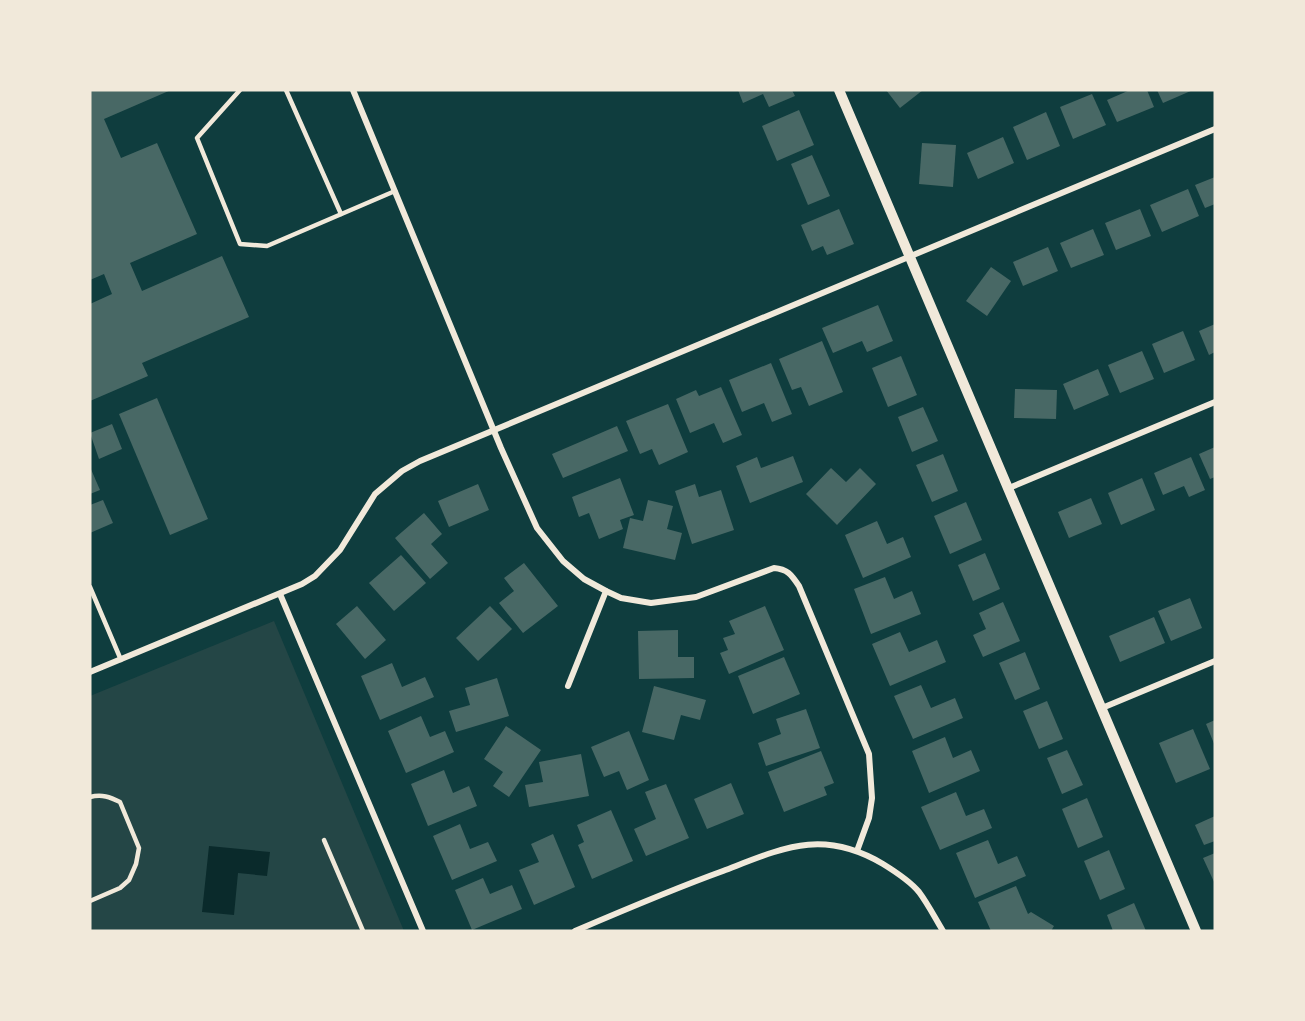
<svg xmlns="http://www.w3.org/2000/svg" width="1305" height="1021" font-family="Inter,sans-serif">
<rect width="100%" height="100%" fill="#0f3d3e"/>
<path fill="#244646" d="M274,621L404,931H90V696Z"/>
<path fill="#0a2a2b" d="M209,846L270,852L267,876L238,873L234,915L202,912Z"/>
<g fill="#486865">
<path d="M90,90H171L104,119L121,158L157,143L197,234L130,263L142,291L222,256L249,317L142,363L148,376L90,401V304L112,294L104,274L90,280Z"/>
<path d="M738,90H792L795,96L769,107L763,94L743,103Z"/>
<path d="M886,90H923L900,108Z"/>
<path d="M1130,90H1147L1154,107L1117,122L1107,100Z"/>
<path d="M1157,90H1193L1163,103Z"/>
<path d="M1092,94L1106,125L1073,139L1060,107Z"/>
<path d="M799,110L814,145L777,161L762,126Z"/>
<path d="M1046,112L1060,146L1027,160L1013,127Z"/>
<path d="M1003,137L1014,163L978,179L967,153Z"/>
<path d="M922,143L956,145L953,187L919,184Z"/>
<path d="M812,155L830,196L808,205L791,164Z"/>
<path d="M1215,177V204L1205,208L1195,185Z"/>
<path d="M1188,189L1199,216L1162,232L1150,205Z"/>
<path d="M839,209L854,244L827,255L823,246L812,251L801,225Z"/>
<path d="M1140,209L1151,236L1116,250L1105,223Z"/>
<path d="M1093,229L1104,255L1071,268L1060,243Z"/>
<path d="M1048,247L1058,271L1023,286L1013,262Z"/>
<path d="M991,267L1011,281L987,316L966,301Z"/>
<path d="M878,305L893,341L867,352L862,341L833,353L822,328Z"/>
<path d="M1215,324V352L1209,355L1199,331Z"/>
<path d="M1183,331L1195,360L1164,373L1152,344Z"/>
<path d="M822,341L843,392L809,406L801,387L792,390L779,359Z"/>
<path d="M1142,351L1154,379L1120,393L1108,365Z"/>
<path d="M901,356L917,395L888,407L872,368Z"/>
<path d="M771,363L792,414L772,422L764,403L742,412L729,380Z"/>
<path d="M1098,369L1109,395L1074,410L1063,384Z"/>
<path d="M721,387L742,435L723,443L714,423L690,433L676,399L696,390L699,396Z"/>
<path d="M1015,389L1057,390L1056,419L1014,418Z"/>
<path d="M157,398L208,519L170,535L119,414Z"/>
<path d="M668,404L688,452L659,465L652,449L640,454L626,421Z"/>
<path d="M923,407L938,441L912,452L898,417Z"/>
<path d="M112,424L122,449L99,459L90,433Z"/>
<path d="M617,426L628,451L563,478L552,454Z"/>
<path d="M1215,447V477L1210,479L1199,454Z"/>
<path d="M943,454L958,491L932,502L916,465Z"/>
<path d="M793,456L803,482L750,503L736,466L757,457L761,468Z"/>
<path d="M1191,457L1205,490L1189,497L1184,486L1163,495L1154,473Z"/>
<path d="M90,467L100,490L90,494Z"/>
<path d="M831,468L846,482L860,468L876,484L837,525L806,494Z"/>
<path d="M620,478L634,515L620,520L623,529L599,539L589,513L579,517L572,497Z"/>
<path d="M1142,478L1155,510L1121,525L1108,493Z"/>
<path d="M478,484L489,510L449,527L438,501Z"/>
<path d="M695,484L699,497L721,490L734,530L692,544L675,491Z"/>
<path d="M1091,498L1102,524L1069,538L1058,512Z"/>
<path d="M103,500L113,523L90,533V505Z"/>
<path d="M648,500L673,506L667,529L682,533L675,560L623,548L630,518L643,521Z"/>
<path d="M966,502L982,540L950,554L934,516Z"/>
<path d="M424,513L442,534L431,544L448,563L430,579L395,538Z"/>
<path d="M877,521L887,544L903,537L911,557L863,578L845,535Z"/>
<path d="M985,553L1000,589L973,601L958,565Z"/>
<path d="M401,555L426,583L394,611L369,583Z"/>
<path d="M524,563L558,606L523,633L499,603L514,591L504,578Z"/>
<path d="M885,577L894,599L912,591L921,614L871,634L854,589Z"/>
<path d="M1190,598L1202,628L1171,641L1158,611Z"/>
<path d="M1003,602L1020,641L983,657L973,635L986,629L979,613Z"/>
<path d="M357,606L386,640L365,659L336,624Z"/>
<path d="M490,606L512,629L478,661L456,638Z"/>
<path d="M765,606L784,650L729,674L720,653L728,650L723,638L735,634L729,621Z"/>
<path d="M1154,617L1165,643L1120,662L1109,636Z"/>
<path d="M678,630V657H694V678L639,679L638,631Z"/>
<path d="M900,632L909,652L937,640L946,662L890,686L872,644Z"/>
<path d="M1025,652L1040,689L1015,700L999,663Z"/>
<path d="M784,657L800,694L753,714L738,676Z"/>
<path d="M392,663L402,687L425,677L434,697L380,720L361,676Z"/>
<path d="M497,678L509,716L456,732L449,711L470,705L465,688Z"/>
<path d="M921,685L931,708L955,698L963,718L913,739L894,696Z"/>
<path d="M654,686L706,700L700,720L681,715L674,740L642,732Z"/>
<path d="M1047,701L1063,739L1039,749L1023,711Z"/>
<path d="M806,709L820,748L766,766L758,743L781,734L776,719Z"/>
<path d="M421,716L430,737L445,731L454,752L406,773L388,731Z"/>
<path d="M1215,720V746L1206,724Z"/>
<path d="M506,726L541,750L509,797L493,786L503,772L484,759Z"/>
<path d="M1193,729L1210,769L1176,783L1159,743Z"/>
<path d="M629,731L649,780L627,790L619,771L604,777L591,747Z"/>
<path d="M945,737L953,758L971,750L980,771L929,793L912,751Z"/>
<path d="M1067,750L1083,785L1062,794L1047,758Z"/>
<path d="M821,751L834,783L824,787L827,795L784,812L768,772Z"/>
<path d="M581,754L589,796L529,807L525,785L543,782L539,762Z"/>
<path d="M444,770L453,793L469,786L477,806L428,826L411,784Z"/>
<path d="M731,783L744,814L707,829L694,799Z"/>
<path d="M666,784L689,838L646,856L634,829L656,819L645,792Z"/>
<path d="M956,792L966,816L984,809L992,828L940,850L921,807Z"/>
<path d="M1087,798L1103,837L1078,848L1062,809Z"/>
<path d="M611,810L633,861L592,879L578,845L584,842L577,825Z"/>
<path d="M1215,816V841L1204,845L1195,825Z"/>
<path d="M460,824L470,849L488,842L497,861L452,880L433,836Z"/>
<path d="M553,834L575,887L534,905L519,870L539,862L531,844Z"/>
<path d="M988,840L998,864L1017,856L1026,876L975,898L956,853Z"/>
<path d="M1109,850L1125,889L1100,900L1084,861Z"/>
<path d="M1215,853V884L1203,858Z"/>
<path d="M483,878L490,894L512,885L522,909L472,930L455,890Z"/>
<path d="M1016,886L1028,914L1031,912L1054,926L1051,931H991L978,902Z"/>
<path d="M1134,903L1146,931H1113L1107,915Z"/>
</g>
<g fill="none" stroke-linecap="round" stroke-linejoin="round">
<g stroke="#f1e9da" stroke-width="4.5">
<path d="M240,90L197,138L240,244L267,246L395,191"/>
<path d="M286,90L341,214"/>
<path d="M90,587L121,660"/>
<path d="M90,797C102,794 110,797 120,802L139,848L136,864L129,880L120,888L90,901"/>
<path d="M324,840L363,931"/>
</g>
<g stroke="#f1e9da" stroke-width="6">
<path d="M353,90L501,448L537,528L563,561L584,579L606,591L621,598L651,603L696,597L774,568C787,569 791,574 799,586L869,754L872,798L869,818L857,851"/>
<path d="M1009,488L1215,402"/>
<path d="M280,594L423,931"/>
<path d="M90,672L302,584L315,576L340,550L375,494L402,471L420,461L1215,129"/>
<path d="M568,686L606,591"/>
<path d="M1102,708L1215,661"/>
<path d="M575,931C624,910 673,889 723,871C783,848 822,828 883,864C896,872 910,881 919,892C928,904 935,918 943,931"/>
</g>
<path stroke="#f1e9da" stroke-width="10" d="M839,90L1196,931"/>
</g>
<rect width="1305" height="1021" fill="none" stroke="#f1e9da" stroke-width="183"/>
</svg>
